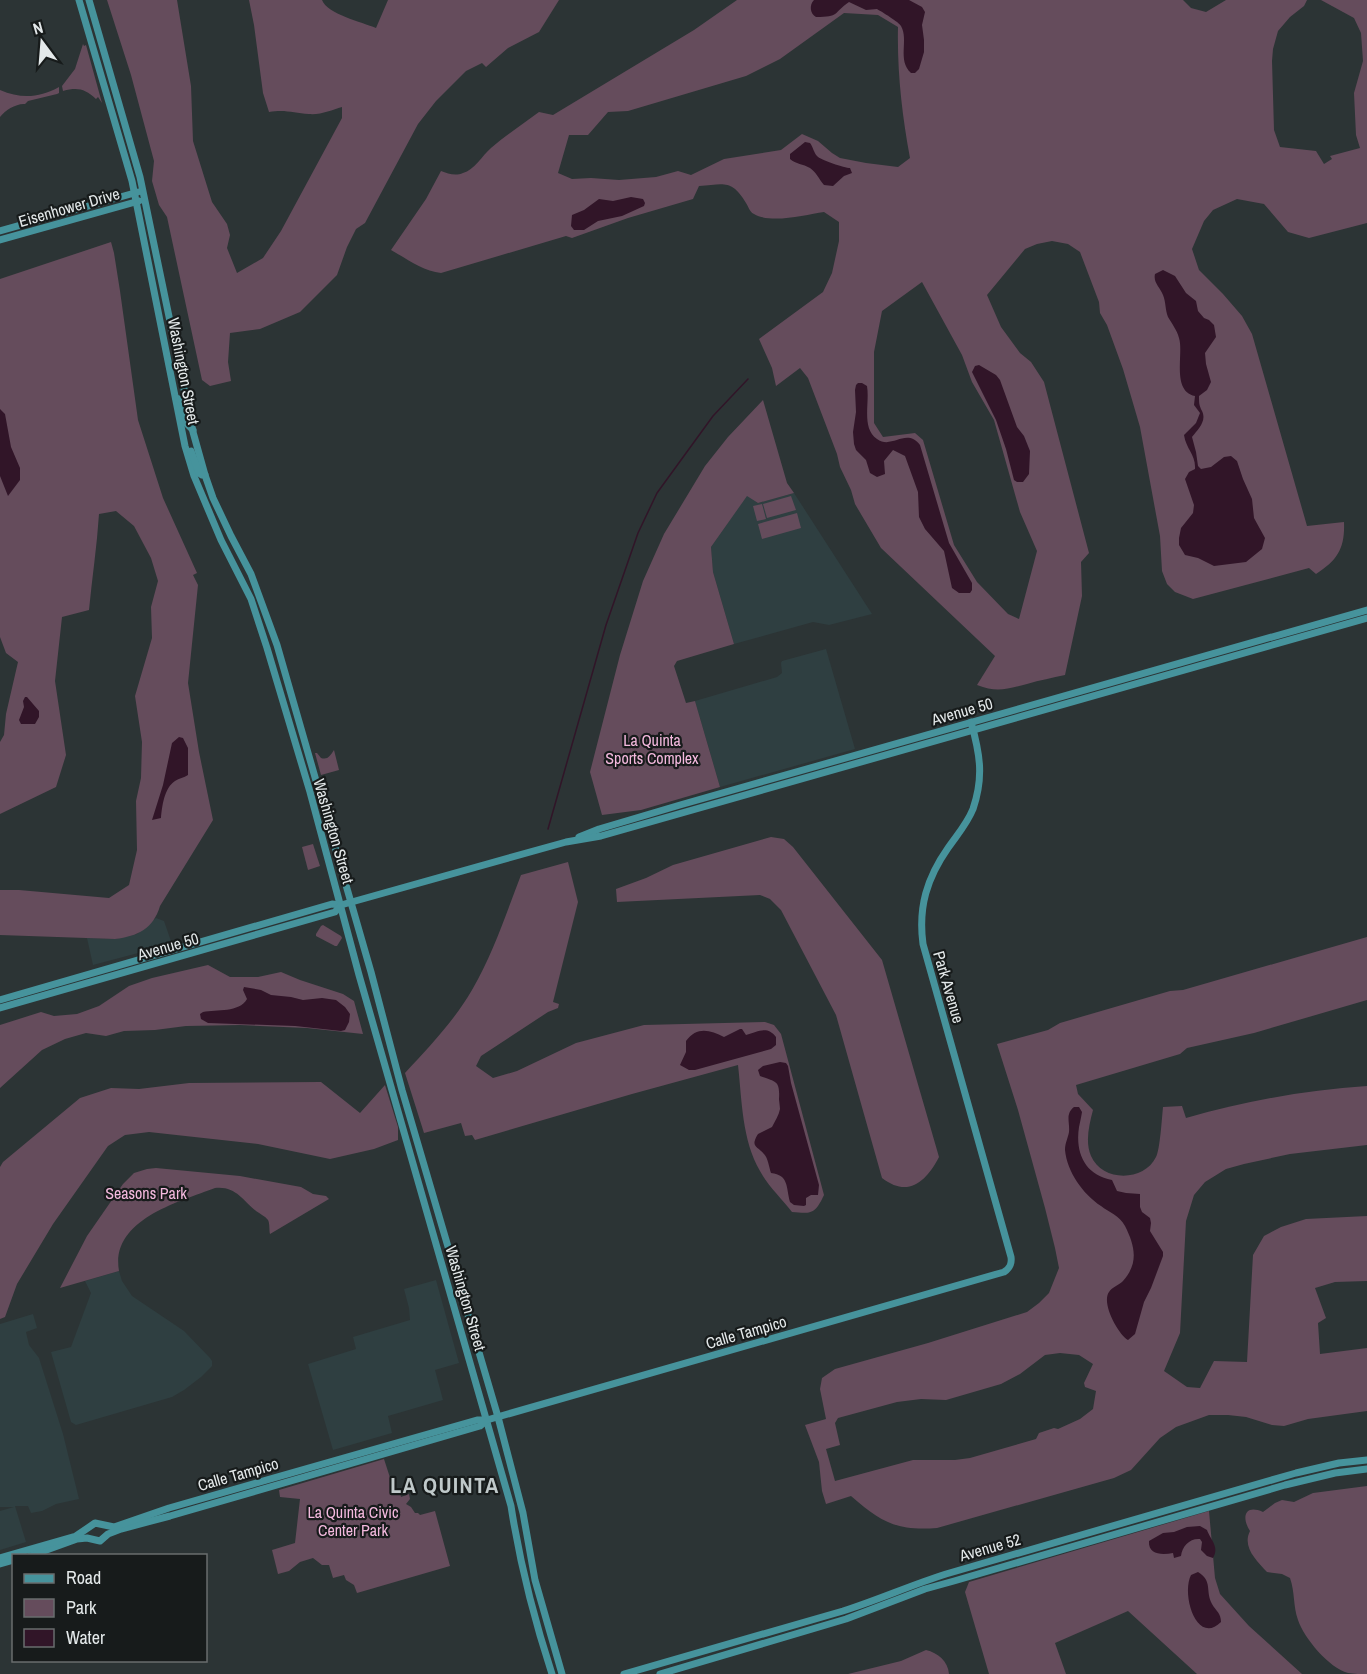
<svg xmlns="http://www.w3.org/2000/svg" width="1367" height="1674" font-family="'Archivo Narrow',sans-serif">
<rect width="100%" height="100%" fill="#2c3435"/>
<g fill="#2f3f41">
<path d="M794,493L872,614L829,625L813,622L734,644L713,572L711,547L747,495L758,503Z"/>
<path d="M826,649L855,749L720,787L695,701L777,677L782,673L781,663L782,661Z"/>
<path d="M156,918L164,921L172,944L93,965L87,938L115,939L137,934Z"/>
<path d="M119,1271L122,1281L132,1296L184,1331L210,1358L212,1361V1366L201,1377L184,1390L172,1397L76,1425L71,1422L51,1352L71,1347L91,1293L85,1281Z"/>
<path d="M436,1280L459,1363L435,1370L443,1400L388,1416L392,1433L333,1450L308,1364L356,1349L353,1337L410,1320L409,1308L404,1289Z"/>
<path d="M33,1314L37,1328L26,1332L29,1345L39,1358L63,1434L79,1499L56,1504L42,1511L31,1513L28,1506H15L26,1542L0,1550V1511L14,1507H0V1324Z"/>
</g>
<g fill="#654c5c" fill-rule="evenodd">
<path d="M107,0H177L191,86L193,141L212,202L227,224L230,235L227,248L237,273L263,258L281,231L342,118V107C332,110 321,115 309,114C294,113 285,109 269,112L263,93L254,25L249,0H322C327,14 362,22 376,28L388,0H559L539,32L508,48L486,67L482,63L466,71L436,101L418,124L365,223L356,229L347,247L337,275L300,312L260,329L230,333L228,362L231,381L210,386L202,380L167,217L159,205L152,181L154,161L131,75Z"/>
<path d="M737,0H1183L1191,8L1206,12L1226,0H1307L1304,6L1290,17L1278,31L1273,49L1272,61L1274,130L1280,147L1316,151L1324,164L1332,159L1330,156L1360,148L1356,135L1354,93L1363,61L1361,33L1354,18L1321,0H1367V223L1309,238L1288,232L1264,204L1237,199L1213,210L1204,221L1192,249L1199,270L1223,294L1242,316L1252,334L1307,526L1344,522C1345,548 1338,560 1316,574L1309,568L1193,599L1175,592L1167,584L1162,571L1160,536L1140,427L1123,369L1107,325L1100,313L1099,302L1080,252L1068,244L1052,241L1037,244L1025,249L987,295L1001,327L1020,353L1031,362L1044,382L1089,553L1081,562L1082,596L1065,675C1052,678 1040,680 1027,684C1007,689 997,693 977,685L995,656L881,548L855,504L851,490L840,467L837,454L808,378L800,368L776,386L772,368L759,339L823,292L832,273L839,241V222L824,212C805,215 771,224 754,214C750,212 749,208 746,203C732,179 724,184 699,186L693,199L628,218L572,238L566,236L441,273C423,271 407,259 391,250L426,199L441,171C448,174 456,176 463,173C474,170 482,156 491,148C506,135 523,124 539,112L553,115L694,30ZM844,13L878,15L898,27C897,71 902,115 910,158L898,167L866,163L840,158L832,153L818,141L802,134L781,150L724,159L691,175L678,171L656,177L619,180L591,178L572,179L558,173L569,135H588L608,112L628,111L746,76L780,59ZM922,282L962,355L972,382L994,420L1020,512L1037,551L1019,619L1008,614L977,582L954,545L923,440L915,433L883,437L874,423V352L882,311Z"/>
<path d="M83,44L84,46L86,45L102,103L98,97L96,99C85,89 78,87 63,91L62,86L75,69Z"/>
<path d="M59,87V93L57,94L28,101L25,104C17,103 5,110 0,117V90C21,99 39,98 59,87Z"/>
<path d="M111,242L114,253L120,291L138,420L163,498L197,573L193,575L198,585L188,683L199,752L213,820L160,906C153,929 138,936 115,939L0,935V890H19L109,898L129,885L137,850L136,801L141,778L142,742L135,696L152,638L151,607L158,581L151,558L134,526L116,511L99,514C97,546 92,578 89,610L62,617L55,681L66,755L56,787L0,814V742L4,735L6,714L18,662L6,653L0,637V279Z"/>
<path d="M763,400L787,483L794,493L758,503L747,496L711,547L713,572L734,644L677,661L674,666L686,703L695,701L720,787L641,810L602,815L590,772L620,655L643,581L664,534L705,466L728,437Z"/>
<path d="M791,496L796,510L767,518L763,504Z"/>
<path d="M762,504L766,519L757,521L753,506Z"/>
<path d="M797,513L801,528L762,539L758,524Z"/>
<path d="M334,750L339,770L321,775L315,753H317L321,758C328,760 330,756 334,750Z"/>
<path d="M771,837L784,839L793,847L882,960L939,1157C926,1182 908,1198 882,1178L836,1015L781,910L770,899L760,895L617,902L616,889L646,878L673,865Z"/>
<path d="M313,844L320,866L308,870L302,847Z"/>
<path d="M568,862L578,902L553,1002L559,1004L558,1008L548,1012L481,1056L476,1066L493,1078L517,1071L576,1043L644,1025L765,1022L774,1025L781,1034L824,1195C815,1214 812,1214 792,1212C782,1199 768,1186 760,1171C742,1140 742,1101 738,1065L632,1094L475,1140L472,1135L465,1136L461,1123L424,1133L405,1073C429,1047 454,1021 472,990C493,954 506,914 521,875Z"/>
<path d="M323,925L341,936L342,938L337,946H335L316,936V934L321,926Z"/>
<path d="M1367,937V1000L1254,1033L1187,1048L1180,1054L1076,1085L1078,1094L1093,1110C1089,1125 1085,1142 1091,1156C1102,1182 1144,1182 1156,1157C1160,1150 1162,1117 1163,1107L1182,1106L1186,1118C1246,1101 1305,1090 1367,1086V1145L1290,1154L1244,1164L1226,1169L1205,1182L1194,1195L1186,1221L1180,1333L1164,1371L1187,1387L1200,1388L1214,1361L1247,1362L1253,1255L1264,1236L1281,1227L1306,1219L1367,1216V1281L1335,1282L1315,1288L1326,1318L1318,1323L1320,1354L1367,1348V1411L1308,1419L1284,1426L1272,1425L1246,1417L1228,1415H1209L1176,1427L1160,1438L1131,1470L1114,1478L937,1528C896,1531 881,1522 851,1496L826,1504L822,1491L819,1462L805,1425L826,1419L820,1389L822,1378L835,1369L928,1343L1027,1312L1039,1303L1049,1293L1059,1268L1055,1248L1045,1208L1018,1110L997,1044L1048,1030L1060,1023L1084,1016L1170,991L1183,990ZM1060,1353L1079,1355L1093,1364L1084,1383L1085,1387L1096,1391L1093,1409L1080,1419L1058,1429L1054,1428L1039,1433L1036,1439L970,1458L955,1460H913L835,1481L826,1449L840,1445L835,1423L838,1418L897,1402L921,1399L946,1400L1001,1384L1020,1374L1045,1355Z"/>
<path d="M208,965L230,977H258L281,972L300,980L343,994L354,1001L363,1034L307,1028L240,1025L186,1026L155,1030L124,1031L106,1036L86,1033L65,1039L42,1050L0,1088V1025L41,1012L54,1016L77,1014L99,1006L129,986L152,978Z"/>
<path d="M321,1082L360,1113L385,1085L398,1127V1140L374,1149L330,1159L258,1144L149,1132L125,1135L108,1146L53,1224L17,1284L5,1317L0,1319V1167L3,1162L80,1098L111,1088L139,1089L189,1083Z"/>
<path d="M156,1168L240,1176L301,1187L313,1194L326,1196L329,1199L270,1234C269,1230 270,1224 268,1220C265,1216 260,1214 256,1211C242,1200 236,1186 215,1188C178,1202 110,1220 119,1271L60,1288L87,1236L123,1184L134,1173L147,1169Z"/>
<path d="M384,1459L394,1490L400,1491L401,1497L409,1494L410,1499L406,1504L411,1507L415,1513H418L420,1515L435,1511L450,1566L357,1593L354,1585L346,1580L344,1575L333,1578L329,1565H322L313,1558L300,1562L289,1571L278,1574L272,1550L295,1543L300,1499L280,1497L279,1490Z"/>
<path d="M1367,1486V1674C1361,1674 1354,1674 1348,1673C1329,1668 1304,1638 1298,1620C1293,1606 1295,1592 1290,1578L1282,1574L1267,1572C1256,1560 1242,1547 1250,1531C1241,1517 1245,1504 1263,1512L1275,1503L1282,1500L1294,1502L1313,1493Z"/>
<path d="M1209,1511L1215,1578L1220,1594L1249,1626L1302,1674H1197L1128,1611L1055,1643L1066,1674H989L965,1592L969,1582Z"/>
<path d="M926,1650C938,1653 948,1661 949,1674H848L901,1661Z"/>
</g>
<g fill="#311528">
<path d="M814,0H909L922,7L925,12L922,25L924,40V52L919,69L915,73H911C897,60 909,40 901,26C899,22 882,12 877,9L866,10L849,2C833,13 840,17 816,17C810,14 809,5 814,0Z"/>
<path d="M805,142L810,143C813,147 814,153 817,156C820,160 845,168 850,168L852,173L844,176L833,186L824,185C819,179 816,172 810,168C803,164 796,164 790,159V154Z"/>
<path d="M631,197L643,199L645,203L644,206L622,216L598,221L584,230H574L571,226L572,215L584,210L599,199L613,201Z"/>
<path d="M1163,270L1175,276L1186,293L1196,301L1198,311L1204,318L1209,320L1214,325L1216,337L1205,353L1206,364L1211,382L1207,390L1199,396C1199,403 1199,405 1202,411C1207,421 1198,429 1192,437L1196,452L1198,466L1201,469L1211,467L1224,457L1231,456L1237,461L1243,479L1252,499L1254,518L1265,538L1262,549L1246,562L1214,566L1198,558L1185,555L1179,545V538L1181,528L1193,513L1194,505L1185,479L1189,472L1195,469C1196,455 1186,449 1184,435L1196,423L1200,413L1194,405L1195,396C1171,391 1184,353 1179,338C1177,330 1172,324 1168,317C1165,310 1166,302 1163,295C1160,287 1153,283 1155,274Z"/>
<path d="M979,365L996,375L1000,380L1017,427L1024,436L1030,451L1029,474L1023,482H1017L1014,480L1006,449L996,420L972,372L975,366Z"/>
<path d="M858,383H862L867,386C870,403 861,428 877,439C892,450 906,427 920,445L949,543L972,583V590L970,593H959L952,588L944,551L925,529L919,517L918,492L905,456L893,450L884,461L885,474L877,477L870,473L866,460L856,450L854,444L853,432L856,412L855,390L856,385Z"/>
<path d="M0,409L5,414L11,447L20,468V480L8,496L0,476Z"/>
<path d="M25,697H27L39,711V717L35,724H21L19,720L24,707L23,701Z"/>
<path d="M179,737L183,738L188,748V775C184,778 179,778 175,781C164,788 162,807 161,818L152,820L163,785L172,743Z"/>
<path d="M244,987L261,990L271,995L291,997L303,1000L322,998L336,1000L345,1007L350,1014L349,1022L345,1030L341,1031L295,1026L208,1023L201,1019L200,1014L203,1012C217,1009 239,1013 247,999L243,990Z"/>
<path d="M740,1029H742L746,1035C758,1032 767,1025 776,1037V1045L771,1049L695,1070H689L680,1065L686,1052V1041C697,1026 710,1030 724,1037Z"/>
<path d="M780,1062L786,1063L788,1066L791,1083L819,1185L818,1195H811L806,1198V1205L804,1206L794,1205L790,1202C786,1187 789,1175 771,1173C769,1167 768,1158 764,1154C757,1146 750,1147 758,1134L772,1127C775,1121 779,1115 780,1109C780,1107 779,1100 779,1099C780,1081 777,1082 760,1076L758,1070L763,1066Z"/>
<path d="M1074,1107H1079L1082,1112C1081,1118 1080,1122 1079,1127C1075,1153 1085,1175 1112,1180L1117,1191L1126,1193L1140,1194V1207L1142,1212L1150,1218L1151,1223L1150,1231L1163,1252V1256L1151,1288L1144,1302L1135,1334L1128,1340C1118,1334 1101,1303 1109,1292C1112,1287 1119,1285 1123,1281C1139,1263 1135,1246 1125,1226C1119,1215 1110,1213 1101,1206C1083,1194 1067,1172 1065,1150C1065,1143 1068,1138 1069,1132C1070,1122 1065,1114 1074,1107Z"/>
<path d="M1200,1526L1207,1530C1210,1539 1220,1547 1213,1558L1207,1556L1201,1550L1202,1542L1200,1539C1190,1538 1182,1546 1181,1556L1174,1558L1173,1553C1162,1555 1148,1555 1149,1541L1163,1533L1174,1532L1187,1527Z"/>
<path d="M1198,1572C1213,1581 1205,1591 1212,1604C1216,1611 1221,1613 1221,1622C1197,1646 1181,1595 1191,1575Z"/>
</g>
<g fill="none" stroke-linecap="round" stroke-linejoin="round">
<path stroke="#311528" stroke-width="1.5" d="M548,829L606,625L638,533L657,493L713,416L748,379"/>
<g stroke="#46939c" stroke-width="7">
<path d="M79,0L132,181L185,446L194,476L221,540L251,599L267,648L310,792L359,975L511,1506C520,1564 534,1619 552,1674"/>
<path d="M89,0L140,177L193,432L205,475L213,498L231,536L251,574L277,645L371,972L402,1090L498,1417L523,1513L535,1580L562,1674"/>
<path d="M0,231L138,192"/>
<path d="M0,240L139,201"/>
<path d="M176,398L182,400L187,424L193,430"/>
<path d="M191,451L199,473L202,475H205"/>
<path d="M579,837L599,829L680,805L1367,610"/>
<path d="M0,1000L332,904L341,905L566,842L601,836L1367,618"/>
<path d="M0,1008L335,912L341,905"/>
<path d="M30,1556L77,1539L87,1538L100,1541L108,1534L121,1529L170,1516L480,1426L487,1420"/>
<path d="M0,1558L76,1536L95,1523L114,1527L169,1508L477,1420H487L1004,1272C1010,1268 1012,1264 1011,1257L923,944C918,907 927,878 948,848C957,835 967,824 973,809C984,777 980,754 971,722"/>
<path d="M0,1564L14,1560"/>
<path d="M624,1674L843,1611C878,1600 911,1585 946,1574L1296,1473L1339,1463L1367,1460"/>
<path d="M660,1674L846,1619L925,1589L954,1581L1285,1485L1335,1473L1367,1469"/>
</g>
</g>
<g text-anchor="middle" dominant-baseline="central" stroke-width="4.5" stroke-linejoin="round" paint-order="stroke">
<g font-size="16" fill="#e4e9ea" stroke="#171b1b">
<text transform="translate(69 207) rotate(-16)">Eisenhower Drive</text>
<text transform="translate(184 371) rotate(79)">Washington Street</text>
<text transform="translate(962 711) rotate(-16)">Avenue 50</text>
<text transform="translate(334 831) rotate(74)">Washington Street</text>
<text transform="translate(168 946) rotate(-16)">Avenue 50</text>
<text transform="translate(949 987) rotate(74)">Park Avenue</text>
<text transform="translate(466 1298) rotate(74)">Washington Street</text>
<text transform="translate(746 1332) rotate(-16)">Calle Tampico</text>
<text transform="translate(238 1474) rotate(-16)">Calle Tampico</text>
<text transform="translate(990 1547) rotate(-16)">Avenue 52</text>
</g>
<g font-size="16" fill="#f4b9de" stroke="#171b1b">
<text x="652" y="740">La Quinta<tspan x="652" dy="18">Sports Complex</tspan></text>
<text x="146" y="1193">Seasons Park</text>
<text x="353" y="1512">La Quinta Civic<tspan x="353" dy="18">Center Park</tspan></text>
</g>
<g font-size="22" font-weight="bold" letter-spacing="1.5" fill="#c0c9ca" stroke="#171b1b">
<text x="445" y="1485">LA QUINTA</text>
</g>
</g>
<rect x="12" y="1554" width="195" height="108" fill="#171b1b" stroke="#696d6e" stroke-width="1.5"/>
<rect x="24" y="1574" width="30" height="9" fill="#46939c" stroke="#696d6e" stroke-width="1.5"/>
<text x="66" y="1584" font-size="18" fill="#e4e9ea">Road</text>
<rect x="24" y="1599" width="30" height="18" fill="#654c5c" stroke="#696d6e" stroke-width="1.5"/>
<text x="66" y="1614" font-size="18" fill="#e4e9ea">Park</text>
<rect x="24" y="1629" width="30" height="18" fill="#311528" stroke="#696d6e" stroke-width="1.5"/>
<text x="66" y="1644" font-size="18" fill="#e4e9ea">Water</text>
<g transform="translate(42 42) rotate(344)" stroke="#171b1b" stroke-width="4.5" paint-order="stroke">
<path d="M0-4.5L10 22L0 15L-10 22Z" fill="#e4e9ea"/>
<text y="-9" font-size="16" font-weight="bold" text-anchor="middle" fill="#e4e9ea">N</text>
</g>
</svg>
